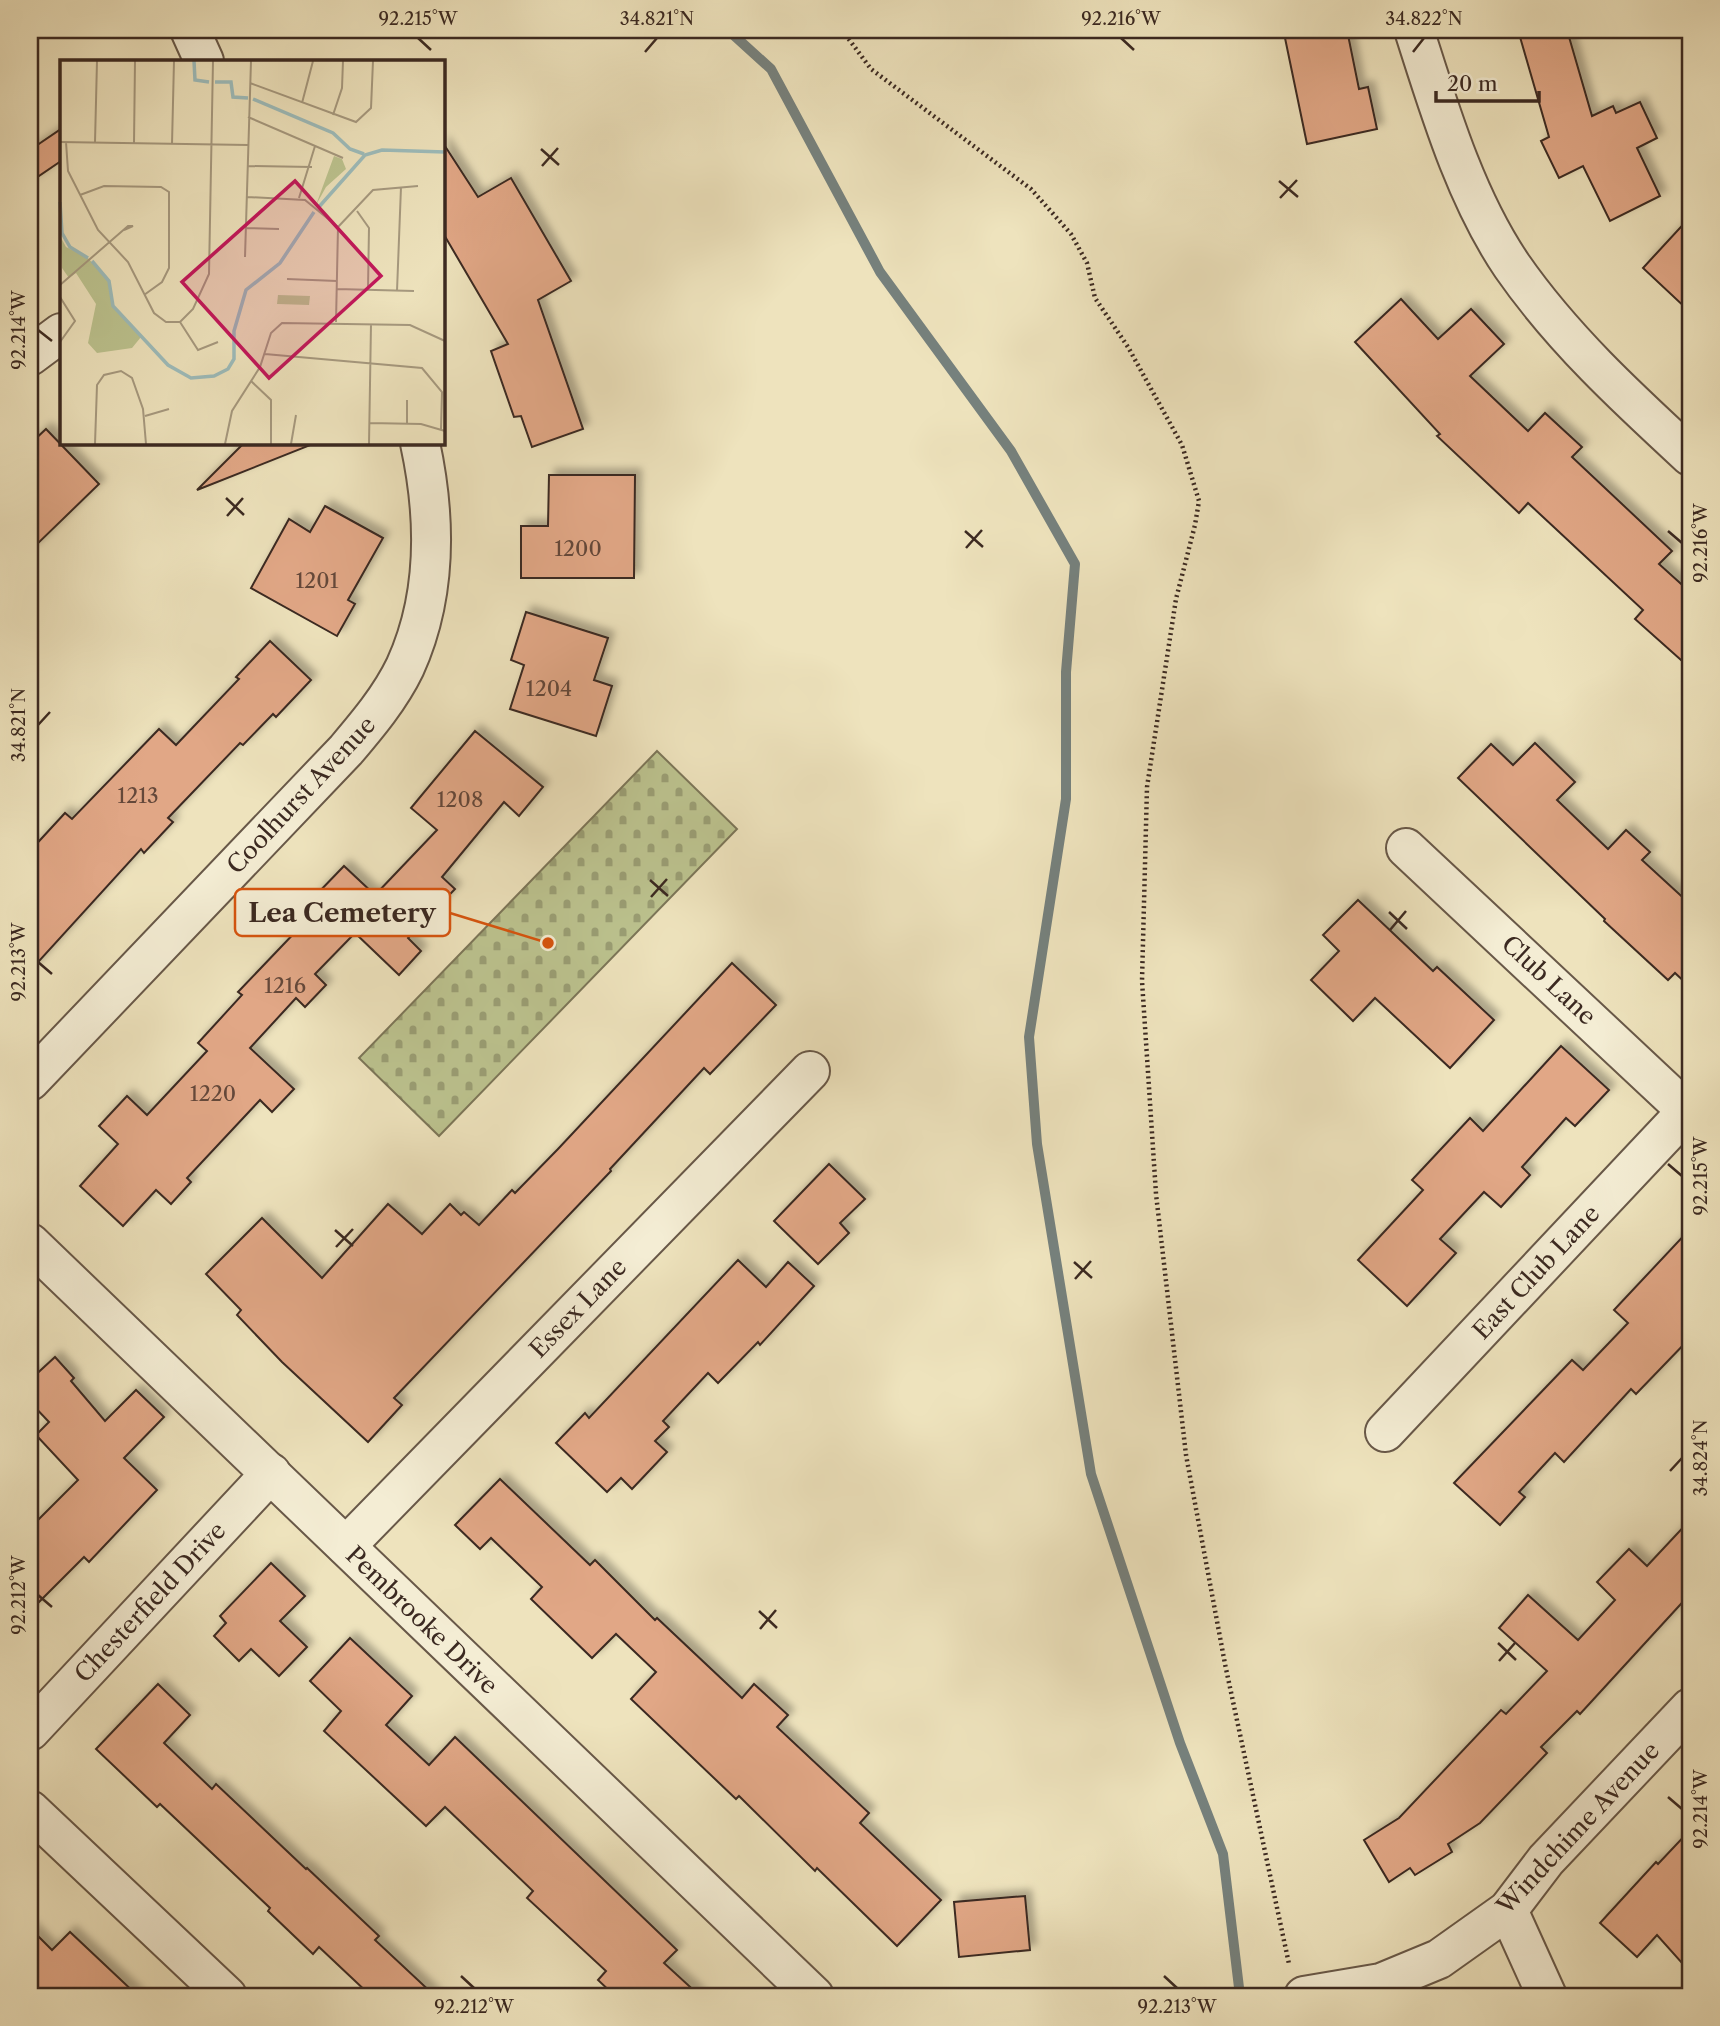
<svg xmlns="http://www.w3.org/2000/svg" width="1720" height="2026" font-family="'Libre Caslon Text',serif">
<defs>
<pattern id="cemetery-stones" width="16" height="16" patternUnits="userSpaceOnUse" patternTransform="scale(1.75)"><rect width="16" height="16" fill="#bcc38f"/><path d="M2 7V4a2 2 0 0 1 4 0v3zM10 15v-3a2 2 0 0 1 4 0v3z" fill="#9a9e74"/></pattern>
<filter id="shadow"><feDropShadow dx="6" dy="-6" stdDeviation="3.5" flood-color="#0004"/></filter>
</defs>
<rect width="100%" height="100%" fill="#eee3bd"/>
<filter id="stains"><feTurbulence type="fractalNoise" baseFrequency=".00286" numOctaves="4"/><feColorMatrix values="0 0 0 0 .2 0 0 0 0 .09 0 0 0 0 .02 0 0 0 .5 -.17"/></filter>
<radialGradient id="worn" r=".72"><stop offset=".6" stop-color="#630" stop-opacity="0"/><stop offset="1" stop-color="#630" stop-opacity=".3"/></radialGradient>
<path fill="url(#cemetery-stones)" stroke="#7c7658" stroke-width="2" d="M657,751L737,829L439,1136L359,1058Z"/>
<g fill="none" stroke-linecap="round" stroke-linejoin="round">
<path stroke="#76817d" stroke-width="10" d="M728,30L771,69L880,272L1011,451L1075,564L1066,672V799L1029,1037L1037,1144L1091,1474L1180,1743L1223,1854L1240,1996"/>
</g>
<g fill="#e1a786" stroke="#3b2921" stroke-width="2" filter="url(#shadow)">
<path d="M1322,30H1347L1359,89L1368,87L1377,129L1307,144L1285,38Z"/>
<path d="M1518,30H1567L1592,116L1613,106L1616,113L1640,102L1657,138L1637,148L1660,196L1610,221L1583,166L1559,178L1541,141L1549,137Z"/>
<path d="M61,129V161L30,182V150Z"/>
<path d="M443,143L478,197L511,178L571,281L538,300L583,429L532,447L521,416L514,417L491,351L508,344L443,233Z"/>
<path d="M1690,217V312L1643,268Z"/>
<path d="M1401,299L1438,339L1471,309L1504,344L1470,376L1528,431L1545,413L1582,447L1572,457L1672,551L1659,564L1690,592V668L1635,619L1643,610L1528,503L1519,513L1437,436L1440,434L1355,342Z"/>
<path d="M46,429L99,484L30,551V444Z"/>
<path d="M244,443H312L313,444L197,490Z"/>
<path d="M549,475H635L634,578H521V526H548Z"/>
<path d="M325,506L383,538L348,600L355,604L337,636L251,588L289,519L310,532Z"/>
<path d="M526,612L608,638L594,680L612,686L596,736L510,709L524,665L511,660Z"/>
<path d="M270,641L311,680L276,717L273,714L243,745L240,743L168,818L173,822L144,853L141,849L30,971V851L65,813L72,819L159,729L176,745L239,679L236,677Z"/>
<path d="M475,731L543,787L519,816L504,802L442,877L455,889L408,938L421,951L399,975L355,933L315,974L326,985L305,1007L296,998L250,1048L294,1089L272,1112L260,1100L187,1178L191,1182L171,1204L156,1190L123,1226L80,1186L118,1144L99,1126L127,1096L147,1115L207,1051L198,1043L242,995L238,992L323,903L315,896L344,866L375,895L437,830L411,808Z"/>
<path d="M1535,743L1575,782L1557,800L1608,849L1626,830L1650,852L1642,860L1690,904V987L1675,973L1668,980L1604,921L1605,919L1458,778L1491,744L1513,765Z"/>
<path d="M1358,900L1433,971L1437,967L1494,1020L1450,1068L1375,998L1353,1021L1311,980L1339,951L1323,935Z"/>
<path d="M732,963L776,1005L710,1074L704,1068L610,1169L611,1171L394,1398L402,1405L368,1442L282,1362L237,1315L241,1310L206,1274L262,1218L322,1278L388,1204L422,1234L450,1204L461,1215L464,1212L479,1225L512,1190L515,1193L558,1149Z"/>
<path d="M1561,1046L1609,1090L1575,1126L1566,1118L1522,1167L1530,1175L1501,1207L1484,1192L1440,1239L1456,1253L1407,1306L1358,1260L1423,1190L1412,1180L1470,1118L1483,1131Z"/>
<path d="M829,1164L865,1199L840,1223L849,1233L818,1264L774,1221Z"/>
<path d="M1690,1229V1338L1636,1394L1631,1389L1564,1462L1555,1453L1519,1492L1525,1497L1500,1525L1454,1483L1572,1360L1583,1370L1628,1323L1614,1310Z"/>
<path d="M738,1260L766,1287L788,1262L814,1286L760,1345L758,1342L718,1383L708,1373L663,1421L669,1427L655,1441L667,1452L632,1489L621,1478L607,1492L556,1443L585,1413L589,1418Z"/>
<path d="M55,1357L74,1378L71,1381L105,1421L136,1390L164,1417L124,1458L157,1490L89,1562L84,1557L30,1611V1528L78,1480L36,1435L49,1422L30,1402V1380Z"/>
<path d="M500,1479L590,1565L595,1560L655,1620L657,1618L742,1698L754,1684L788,1715L777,1727L869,1813L860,1823L941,1900L897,1946L817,1868L815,1871L739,1796L736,1799L631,1699L656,1672L616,1634L592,1658L531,1599L542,1587L491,1538L480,1549L455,1525Z"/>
<path d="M1690,1520V1594L1580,1714L1577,1711L1541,1747L1547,1753L1480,1823L1448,1844L1452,1852L1415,1875L1410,1868L1389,1882L1364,1840L1399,1818L1501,1710L1506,1714L1547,1671L1499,1628L1528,1595L1578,1640L1615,1600L1597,1582L1629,1549L1647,1566Z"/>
<path d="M271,1563L305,1596L280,1621L307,1647L279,1676L251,1649L239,1661L214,1636L226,1623L220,1616Z"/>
<path d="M350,1638L412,1696L386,1725L429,1765L455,1737L677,1950L664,1963L700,1996H615L598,1980L606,1971L527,1898L533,1891L445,1807L426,1826L324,1731L341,1711L310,1681Z"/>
<path d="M158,1684L190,1715L164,1743L212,1789L216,1784L306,1869L307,1868L379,1936L375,1940L435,1996H371L319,1947L313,1954L268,1911L270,1908L160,1804L157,1807L96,1749Z"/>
<path d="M1690,1830V1972L1657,1935L1637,1957L1600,1923L1656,1862L1658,1864Z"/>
<path d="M1025,1896L1030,1950L959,1957L954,1902Z"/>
<path d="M30,1928L52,1950L70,1932L138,1996H47L30,1980Z"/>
</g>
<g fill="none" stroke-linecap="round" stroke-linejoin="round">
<g stroke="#685848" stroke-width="42">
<g id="minor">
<path d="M190,30L204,61"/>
<path d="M1414,30C1439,108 1465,197 1512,266C1562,338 1626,397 1690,456"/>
<path d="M30,356L61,333"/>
<path d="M1406,848L1690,1114"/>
<path d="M30,1081L346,750C368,724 390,698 405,667C437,597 436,517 420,443"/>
<path d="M30,1243L814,1996"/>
<path d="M1385,1432L1687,1111"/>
<path d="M346,1546L810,1071"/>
<path d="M30,1731L271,1473"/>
<path d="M30,1810L227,1996"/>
<path d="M1508,1910L1547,1996"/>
<path d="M1304,1996L1381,1983L1439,1959L1508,1910L1546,1860L1690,1708"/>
</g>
</g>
<path stroke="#3b2921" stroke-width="4.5" stroke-dasharray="2 3.5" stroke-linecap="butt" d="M842,30L871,69L1031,189L1071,234L1087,263L1095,298L1128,347L1182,445L1199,501L1195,525L1176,599L1147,787L1142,981L1156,1194L1186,1455L1225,1664L1289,1964"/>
<use href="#minor" stroke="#f4edd4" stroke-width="38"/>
</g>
<path fill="none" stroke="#3b2921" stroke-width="2.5" d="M418,38L431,50M1121,38L1134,50M645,52L657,38M1413,52L1424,38M541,149L559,165M542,166L558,148M1279,181L1298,197M1280,198L1297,180M38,330L52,341M226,498L244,515M227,516L243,498M965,531L983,547M1668,531L1682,543M966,548L982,530M38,725L50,712M650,880L668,896M651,897L667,879M1389,912L1407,929M1390,930L1406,911M38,962L52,974M1668,1164L1682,1176M335,1230L353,1246M336,1247L353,1229M1074,1262L1092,1278M1075,1279L1091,1261M1670,1471L1682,1458M38,1595L52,1607M759,1611L777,1628M760,1629L776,1610M1498,1643L1516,1660M1499,1661L1515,1643M1668,1797L1682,1809M461,1976L474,1988M1164,1976L1177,1988"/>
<g text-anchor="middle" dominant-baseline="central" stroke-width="7" stroke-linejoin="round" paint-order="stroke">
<g font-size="21" fill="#64483a">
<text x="578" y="548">1200</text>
<text x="317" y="580">1201</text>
<text x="549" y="688">1204</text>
<text x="138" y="795">1213</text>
<text x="460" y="799">1208</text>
<text x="285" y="985">1216</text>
<text x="213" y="1093">1220</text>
</g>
<g font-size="24" fill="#3b2921" stroke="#f4edd4">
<text transform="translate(301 795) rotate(-47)">Coolhurst Avenue</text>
<text transform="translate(1549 980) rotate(43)">Club Lane</text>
<text transform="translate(1536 1272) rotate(-47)">East Club Lane</text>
<text transform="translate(578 1308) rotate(-46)">Essex Lane</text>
<text transform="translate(150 1602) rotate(-47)">Chesterfield Drive</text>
<text transform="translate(422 1620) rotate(44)">Pembrooke Drive</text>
<text transform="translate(1578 1828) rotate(-47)">Windchime Avenue</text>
</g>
</g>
<g transform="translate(60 60)">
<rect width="385" height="385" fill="#eee3bd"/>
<path d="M218,235L250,236L249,245L217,244Z" fill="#bcc38f"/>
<path d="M274,96L282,99L286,109L266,127L256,145ZM0,176L6,187L27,197L49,221L53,246L81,277L72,288L37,293L28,283L36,244L16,213L9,218L2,208Z" fill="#bcc38f"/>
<path fill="none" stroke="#9dbcbb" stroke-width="3.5" d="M134,1L135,20L149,22M155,22H171L173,37L188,38M193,39L273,73L290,89L304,94M0,142L2,173L10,187L28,198M258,148L305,95L322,90L385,92M32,201L49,221L53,246L108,305L131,318L154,316L168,309L174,299V271L186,230L220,203L254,152"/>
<path fill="none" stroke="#a6997f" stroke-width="2" d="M190,23L296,62L311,48L313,1M242,43L253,1M273,55L282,28L283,1M188,57L283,98M0,82L188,85M6,82L8,111L38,170L68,202L94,253L106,262H120L133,249L149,214L153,1M35,82L37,1M74,83L75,1M112,84L114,1M187,106L252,107M20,135L44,126L101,127L109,132V208L102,222L84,235M187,137L245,140L278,167M239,138L255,86M297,151L309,168L308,229M278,167L313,130L358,126M186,168L219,169M185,197L191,1M227,219L277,221M0,225L68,166H73L64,170M277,229L354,231M337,231L341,127M0,237L15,261L0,282M120,262L138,290L158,282M276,262L278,167M205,294L362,308L382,332L381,369M191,321L211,340V384M85,356L109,349M309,363L361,364L385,371M347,363V340M35,384L37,325L44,315L61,311L72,318L83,349L86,384M165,384L172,351L200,307L211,273L222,263L350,265L385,281M231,384L236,355M309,384L311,264"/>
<path fill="#c2185b" fill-opacity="0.15" stroke="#c2185b" stroke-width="3.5" d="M235,121L321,216L209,318L122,222Z"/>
<rect width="385" height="385" fill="none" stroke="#3b2921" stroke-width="3.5"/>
</g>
<path fill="none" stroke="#d7540e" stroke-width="2.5" d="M548 943L450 913"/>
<circle fill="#d7540e" stroke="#f4edd4" stroke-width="2.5" cx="548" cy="943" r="7"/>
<rect fill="#f4edd4" stroke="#d7540e" stroke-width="2.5" x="235" y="889" width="215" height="47" rx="7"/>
<g font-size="26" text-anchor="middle" font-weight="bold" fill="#3b2921">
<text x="342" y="922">Lea Cemetery</text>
</g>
<rect width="1720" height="2026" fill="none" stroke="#eee3bd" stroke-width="77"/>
<path d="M1436 91v10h103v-10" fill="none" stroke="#3b2921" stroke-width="3.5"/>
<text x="1447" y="91" font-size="21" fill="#3b2921" stroke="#f4edd4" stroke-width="5" paint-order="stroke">20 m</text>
<rect x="38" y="38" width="1644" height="1950" fill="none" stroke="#3b2921" stroke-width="2.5"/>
<g font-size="18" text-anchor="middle" fill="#3b2921">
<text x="418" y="25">92.215°W</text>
<text x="657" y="25">34.821°N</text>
<text x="1121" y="25">92.216°W</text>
<text x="1424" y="25">34.822°N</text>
<text transform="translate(19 330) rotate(-90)" y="6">92.214°W</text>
<text transform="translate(1701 543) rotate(-90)" y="6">92.216°W</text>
<text transform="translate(19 725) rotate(-90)" y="6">34.821°N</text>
<text transform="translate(19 962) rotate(-90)" y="6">92.213°W</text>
<text transform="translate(1701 1176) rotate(-90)" y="6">92.215°W</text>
<text transform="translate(1701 1458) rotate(-90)" y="6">34.824°N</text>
<text transform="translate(19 1595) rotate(-90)" y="6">92.212°W</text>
<text transform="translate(1701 1809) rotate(-90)" y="6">92.214°W</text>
<text x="474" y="2013">92.212°W</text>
<text x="1177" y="2013">92.213°W</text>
</g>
<rect width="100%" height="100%" filter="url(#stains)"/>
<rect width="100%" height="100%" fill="url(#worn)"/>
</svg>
